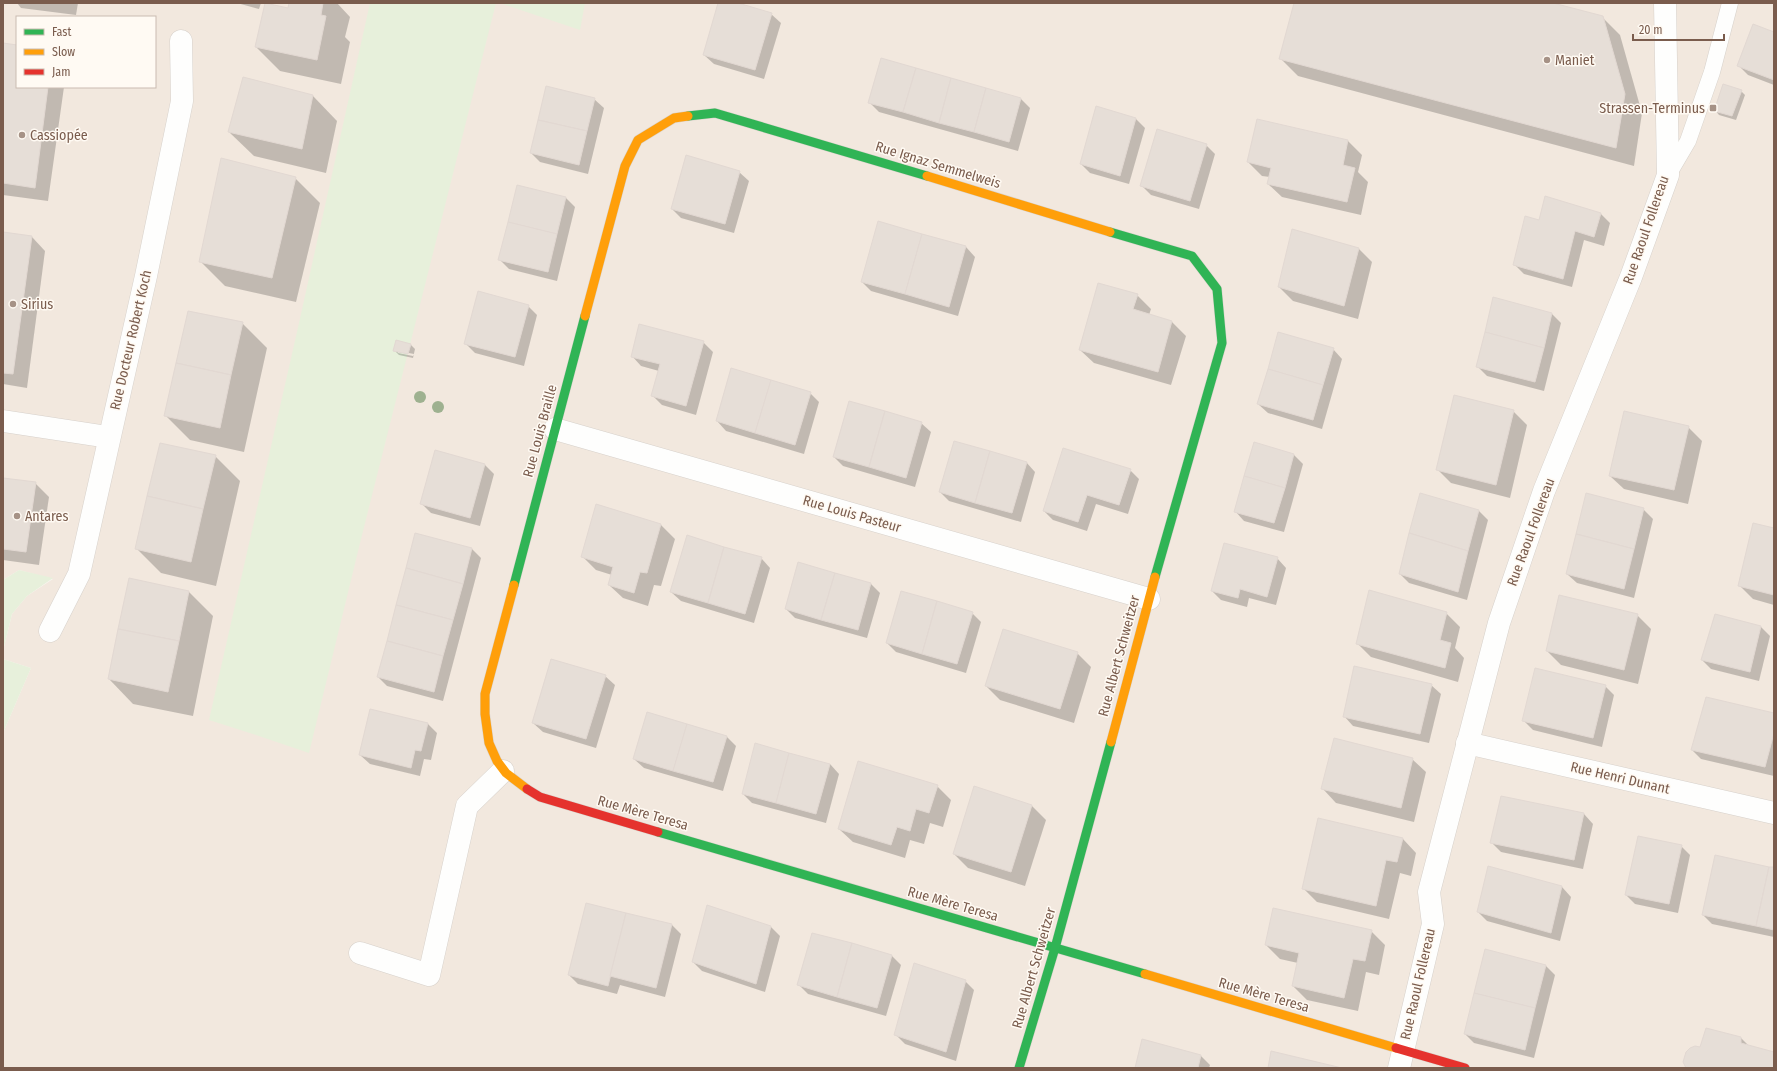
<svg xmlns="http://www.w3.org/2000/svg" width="1777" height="1071" font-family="'Fira Sans Condensed',sans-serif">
<rect width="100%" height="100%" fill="#f9f5f0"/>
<path fill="#f2e8de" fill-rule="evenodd" d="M3,3H1774V1068H3V733L31,668L3,659V651L12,614L27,596L53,579L19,570L3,580ZM17,17H155V87H17Z"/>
<g fill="#e7f0db">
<path d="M370,3H496L360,543L309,753L256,735L209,720L299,323Z"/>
<path d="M500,3H585L580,30Z"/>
<path d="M19,570L53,578L27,596L12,614L3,651V580Z"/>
<path d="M3,659L31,668L3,733Z"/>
</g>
<g fill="#0003" fill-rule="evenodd">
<path d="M17,3H78L76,15L21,8Z"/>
<path d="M237,3H261L259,9Z"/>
<path d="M290,3H337L350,17L345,37L350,42L341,84L280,71L256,47L289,9Z"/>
<path d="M719,3H735L771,14L781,23L764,79L714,64L704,55Z"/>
<path d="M1295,3H1549L1602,17L1620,35L1642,113L1634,166L1298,76L1280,58Z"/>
<path d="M1774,33V85L1748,75L1738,65Z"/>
<path d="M3,44L17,46V87H64L48,201L3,195Z"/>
<path d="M1741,91L1745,95L1736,120L1719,115L1715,110Z"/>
<path d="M313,96L337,121L326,173L254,156L229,132Z"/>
<path d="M594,99L604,108L588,174L540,162L531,153Z"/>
<path d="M1021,99L1030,108L1018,151L879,112L869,102Z"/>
<path d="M1136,119L1145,128L1129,184L1090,173L1081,164Z"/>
<path d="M1257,120L1348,141L1362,155L1358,172L1368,182L1361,215L1282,197L1268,184L1270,177L1262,176L1248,162Z"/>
<path d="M1206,145L1215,154L1199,209L1151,195L1141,185Z"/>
<path d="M739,172L749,181L734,233L681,218L672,209Z"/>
<path d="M295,178L320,203L296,302L225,286L200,261Z"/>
<path d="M566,198L575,207L557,281L509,269L500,260Z"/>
<path d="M1600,213L1610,223L1604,246L1584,240L1572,287L1524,274L1514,264L1540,221Z"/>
<path d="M879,223L966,247L975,257L958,316L871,291L862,282Z"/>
<path d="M3,233L32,237L45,251L27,388L3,384Z"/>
<path d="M1358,248L1372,262L1358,319L1293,301L1279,287Z"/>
<path d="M1137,295L1151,309L1149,315L1172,322L1186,336L1171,385L1094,363L1080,350Z"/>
<path d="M528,306L537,315L524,366L475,353L465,343Z"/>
<path d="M1552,314L1561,323L1544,391L1487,376L1477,366Z"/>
<path d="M242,323L267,348L244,452L190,440L165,415Z"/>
<path d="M703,342L713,352L696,415L662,405L653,396L659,371L641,366L632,356Z"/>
<path d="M411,345L415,349L413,358L399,355L394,350ZM398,351L414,354L413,356L398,353Z"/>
<path d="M1333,349L1342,359L1322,429L1268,413L1258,404Z"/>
<path d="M810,393L819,402L804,454L726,431L717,421Z"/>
<path d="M1513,411L1527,425L1510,498L1451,483L1437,469Z"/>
<path d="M921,423L931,432L915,487L843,466L834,457Z"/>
<path d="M1688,427L1702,441L1688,504L1624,489L1610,476Z"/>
<path d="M1294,455L1303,464L1284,532L1244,521L1235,511Z"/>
<path d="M215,456L240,481L216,586L161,573L137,549Z"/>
<path d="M1026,462L1035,472L1021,522L949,501L940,492Z"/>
<path d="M485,465L494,474L480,526L431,513L422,504Z"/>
<path d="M1130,470L1139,479L1128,514L1096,504L1087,531L1053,520L1044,511Z"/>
<path d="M3,479L35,483L49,497L39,565L3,560Z"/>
<path d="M597,505L661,525L675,539L661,586L654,585L648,606L623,598L609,585L612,575L596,570L582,556Z"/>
<path d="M1643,509L1653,519L1634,598L1577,583L1567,574Z"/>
<path d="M1479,511L1488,520L1467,600L1409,583L1400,574Z"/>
<path d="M1774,529V605L1753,599L1739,585Z"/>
<path d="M472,549L481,558L443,701L387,686L378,677Z"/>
<path d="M761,558L770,568L754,623L681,601L671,592Z"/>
<path d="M1277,558L1286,568L1276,605L1249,598L1247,607L1221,600L1212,591Z"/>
<path d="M871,584L880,593L867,638L795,618L786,609Z"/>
<path d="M189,592L213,616L193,716L133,704L109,679Z"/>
<path d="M972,613L981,622L966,673L896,652L887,643Z"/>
<path d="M1446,613L1460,627L1455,648L1464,658L1458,682L1371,657L1357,643Z"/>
<path d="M1637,615L1651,629L1638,684L1561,665L1547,651Z"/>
<path d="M1715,615L1761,627L1770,636L1759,681L1711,669L1702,660Z"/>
<path d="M1077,653L1091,667L1074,723L1000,700L986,686Z"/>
<path d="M605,676L615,685L596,748L543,732L533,723Z"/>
<path d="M1431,685L1441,694L1429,743L1353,726L1344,716Z"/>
<path d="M1605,686L1614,695L1602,747L1533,730L1523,720Z"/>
<path d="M371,710L428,724L437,733L431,760L424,759L420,776L370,764L360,755Z"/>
<path d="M1774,714V776L1701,759L1692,750Z"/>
<path d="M726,736L736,746L723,791L644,768L634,759Z"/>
<path d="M1412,759L1426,772L1414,822L1336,803L1323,789Z"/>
<path d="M830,764L839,774L826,823L752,803L743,794Z"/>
<path d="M937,786L951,800L943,827L930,823L924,844L910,840L905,858L853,842L839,829Z"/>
<path d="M975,788L1032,806L1046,820L1025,886L968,868L954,854Z"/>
<path d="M1584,814L1593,824L1583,869L1501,852L1491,842Z"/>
<path d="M1403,839L1416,853L1411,876L1400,873L1389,919L1317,902L1303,888Z"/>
<path d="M1681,846L1690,855L1678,913L1635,904L1626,895Z"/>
<path d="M1489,867L1562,887L1571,897L1560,941L1487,921L1478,912Z"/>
<path d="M1774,868V937L1712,924L1703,915Z"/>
<path d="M708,906L771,927L780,936L765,992L702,971L693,962Z"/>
<path d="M672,925L681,934L665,997L620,985L617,994L578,984L569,975Z"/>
<path d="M1371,931L1385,945L1379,975L1366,972L1358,1011L1307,1000L1293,986L1298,963L1280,959L1266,945Z"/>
<path d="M1486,950L1546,966L1555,975L1534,1058L1474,1043L1465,1034Z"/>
<path d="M891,955L901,965L886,1016L808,994L799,985Z"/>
<path d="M965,981L974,990L956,1061L905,1044L896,1035Z"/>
<path d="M1741,1038L1749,1046L1774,1053V1068H1687Z"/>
<path d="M1201,1056L1210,1065L1209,1068H1136Z"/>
</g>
<g fill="#e6ded7" stroke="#e2d8d2">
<path d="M265,3L288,8L289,3H323L321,15L326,16L317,60L255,47Z"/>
<path d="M718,3H738L772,13L755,70L703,55Z"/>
<path d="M1294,3H1553L1603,16L1625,94L1616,148L1279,59Z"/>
<path d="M1753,24L1774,32V80L1737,66Z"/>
<path d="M3,43L17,45V87H48L35,188L3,183Z"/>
<path d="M881,58L916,68L903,112L868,103Z"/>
<path d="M916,68L951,78L939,123L903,112Z"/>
<path d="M243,77L313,95L302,149L228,132Z"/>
<path d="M951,78L986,88L974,132L939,123Z"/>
<path d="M1723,84L1742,90L1732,116L1714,111Z"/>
<path d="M546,86L595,98L587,131L538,120Z"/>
<path d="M986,88L1021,98L1009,142L974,132Z"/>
<path d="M1096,106L1136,118L1120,176L1080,164Z"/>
<path d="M1257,119L1348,140L1343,165L1355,168L1347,202L1267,184L1271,168L1247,162Z"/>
<path d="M538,120L587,131L579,165L530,153Z"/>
<path d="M1157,129L1207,144L1190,201L1140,186Z"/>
<path d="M686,155L740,171L725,224L671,209Z"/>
<path d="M221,158L296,177L272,278L199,262Z"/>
<path d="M517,185L566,197L557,234L508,222Z"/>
<path d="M1545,196L1601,213L1594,237L1575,231L1563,279L1513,265L1525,216L1539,220Z"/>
<path d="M878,221L922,234L905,294L861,282Z"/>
<path d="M508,222L557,234L548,272L498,260Z"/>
<path d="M1292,229L1359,248L1344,306L1278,287Z"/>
<path d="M3,232L32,236L13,374L3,373Z"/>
<path d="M922,234L966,246L949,307L905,294Z"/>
<path d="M1098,283L1138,294L1133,309L1172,321L1158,372L1079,350Z"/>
<path d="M478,291L529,305L515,357L464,344Z"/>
<path d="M1493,297L1552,313L1544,348L1485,332Z"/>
<path d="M188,311L243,322L231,375L176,363Z"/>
<path d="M639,324L704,341L686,406L651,396L660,364L631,357Z"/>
<path d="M1278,332L1334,348L1323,385L1268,369Z"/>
<path d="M1485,332L1544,348L1535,382L1476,367Z"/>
<path d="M396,340L411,344L408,354L393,351Z"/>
<path d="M176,363L231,375L220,428L164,416Z"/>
<path d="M731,368L771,380L755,433L716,421Z"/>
<path d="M1268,369L1323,385L1313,420L1257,404Z"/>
<path d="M771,380L811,392L795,445L755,433Z"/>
<path d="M1454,395L1514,410L1496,485L1436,470Z"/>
<path d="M849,401L885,411L869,467L833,457Z"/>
<path d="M885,411L922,422L906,478L869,467Z"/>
<path d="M1624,411L1689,426L1674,490L1609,476Z"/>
<path d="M954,441L990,451L975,503L939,492Z"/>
<path d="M1254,442L1294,454L1285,488L1244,476Z"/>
<path d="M160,443L216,455L203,509L147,496Z"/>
<path d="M1063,448L1131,469L1119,505L1087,495L1078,522L1043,511Z"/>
<path d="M435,450L485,464L470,518L420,504Z"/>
<path d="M990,451L1027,462L1012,513L975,503Z"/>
<path d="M1244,476L1285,488L1274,523L1234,512Z"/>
<path d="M3,478L36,482L26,552L3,549Z"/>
<path d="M1420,493L1479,510L1468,551L1409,533Z"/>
<path d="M1586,493L1644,508L1634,549L1576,534Z"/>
<path d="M147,496L203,509L191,562L135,549Z"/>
<path d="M596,504L661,524L647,573L640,572L634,593L608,585L613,567L581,557Z"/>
<path d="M1753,523L1774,528V595L1738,586Z"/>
<path d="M415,533L472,548L463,584L406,568Z"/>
<path d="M1409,533L1468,551L1458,592L1399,574Z"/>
<path d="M1576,534L1634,549L1624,589L1566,574Z"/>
<path d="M687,535L724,547L708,603L670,592Z"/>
<path d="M1224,543L1278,557L1267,597L1240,589L1238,598L1211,591Z"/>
<path d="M724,547L762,557L745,614L708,603Z"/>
<path d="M798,562L835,573L821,620L785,609Z"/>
<path d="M406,568L463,584L453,620L396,605Z"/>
<path d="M835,573L871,583L858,630L821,620Z"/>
<path d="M129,578L189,591L179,641L118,629Z"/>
<path d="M1369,590L1447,612L1440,640L1451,643L1445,668L1356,644Z"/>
<path d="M901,591L937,601L922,654L886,643Z"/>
<path d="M1559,595L1638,614L1624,670L1546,651Z"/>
<path d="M937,601L973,612L957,664L922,654Z"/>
<path d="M396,605L453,620L443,656L387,641Z"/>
<path d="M1715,614L1761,626L1750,672L1701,660Z"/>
<path d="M118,629L179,641L168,692L108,679Z"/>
<path d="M1003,629L1078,652L1060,709L985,686Z"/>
<path d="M387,641L443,656L434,692L377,677Z"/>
<path d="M551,659L606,675L586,739L532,723Z"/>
<path d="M1354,666L1432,684L1420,734L1343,717Z"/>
<path d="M1535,668L1606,685L1593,738L1522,721Z"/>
<path d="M1706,697L1774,713V733L1765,767L1691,750Z"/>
<path d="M370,709L428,723L421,751L415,750L411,768L359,755Z"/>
<path d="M647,712L687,724L673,771L633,759Z"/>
<path d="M687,724L727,736L713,782L673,771Z"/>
<path d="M1334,738L1413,758L1401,808L1321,789Z"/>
<path d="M755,743L789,753L776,803L742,794Z"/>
<path d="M789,753L830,764L816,814L776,803Z"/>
<path d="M858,761L938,785L929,813L916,809L910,831L897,827L891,845L838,829Z"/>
<path d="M974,786L1032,805L1011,872L953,854Z"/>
<path d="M1501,796L1584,813L1574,860L1490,843Z"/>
<path d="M1318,818L1403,838L1397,862L1386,860L1376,906L1302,889Z"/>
<path d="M1638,836L1682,845L1669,904L1625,895Z"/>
<path d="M1715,855L1769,867L1756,926L1702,915Z"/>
<path d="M1488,866L1562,886L1551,933L1477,912Z"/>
<path d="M1769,867H1774V930L1756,926Z"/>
<path d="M586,903L626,913L608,986L568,975Z"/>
<path d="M707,905L771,926L756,984L692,962Z"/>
<path d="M1273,908L1372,930L1365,961L1353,959L1344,998L1292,986L1299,953L1265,945Z"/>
<path d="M626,913L672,924L656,988L610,976Z"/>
<path d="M812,933L852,943L837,997L797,985Z"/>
<path d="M852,943L892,955L877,1008L837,997Z"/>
<path d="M1485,949L1546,965L1535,1008L1474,993Z"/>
<path d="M914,963L966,980L946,1052L894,1035Z"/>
<path d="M1474,993L1535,1008L1525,1050L1464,1034Z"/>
<path d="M1706,1028L1741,1037V1043L1774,1052V1068H1686L1683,1062L1686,1052L1690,1048L1695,1046L1700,1047Z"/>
<path d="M1142,1039L1201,1055L1198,1068H1135Z"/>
<path d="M1271,1051L1342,1068H1268Z"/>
</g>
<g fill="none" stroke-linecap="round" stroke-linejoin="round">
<g stroke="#d7d1cb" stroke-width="17">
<path id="lane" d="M1668,175L1688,141L1712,72L1730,3"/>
</g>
<g stroke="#d7d1cb" stroke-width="23">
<g id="street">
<path d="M3,421L108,437"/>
<path d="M555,429L1149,599"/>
<path d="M50,631L79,574L146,276L182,101L181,41"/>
<path d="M1467,743L1774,813"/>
<path d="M360,953L429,975L467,806L503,771"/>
<path d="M1399,1068L1433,924L1429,892L1499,623L1544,491L1631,277L1668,175L1665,3"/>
</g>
</g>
<g stroke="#d9d2cb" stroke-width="10">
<g id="fast">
<path d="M688,116L715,113L927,176"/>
<path d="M1110,232L1192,256L1217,289L1222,343L1155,577"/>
<path d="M514,585L585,316"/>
<path d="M658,832L1145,974"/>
<path d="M1019,1068L1055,948L1111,742"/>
</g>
</g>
<g stroke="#d9d2cb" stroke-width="10">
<g id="slow">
<path d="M927,176L1110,232"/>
<path d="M585,316L625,166L638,140L674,118L688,116"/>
<path d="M514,585L485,694V714L489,743L497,761L506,773L527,789"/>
<path d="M1111,742L1155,577"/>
<path d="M1145,974L1396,1048"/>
</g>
</g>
<g stroke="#d9d2cb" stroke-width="10">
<g id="jam">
<path d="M527,789L540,797L658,832"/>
<path d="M1396,1048L1465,1068"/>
</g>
</g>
<use href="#lane" stroke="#fefefd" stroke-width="16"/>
<use href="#street" stroke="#fefefd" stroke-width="22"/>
<use href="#fast" stroke="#30b455" stroke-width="9"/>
<use href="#slow" stroke="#ff9f0a" stroke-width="9"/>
<use href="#jam" stroke="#e5322d" stroke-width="9"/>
</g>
<g fill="#9eb190">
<circle cx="420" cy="397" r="6"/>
<circle cx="438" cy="407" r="6"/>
</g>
<g fill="#a69286" stroke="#fffaf3" stroke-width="1.5">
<circle cx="1547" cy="60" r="4"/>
<rect x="1709" y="104" width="8" height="8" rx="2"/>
<circle cx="22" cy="135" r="4"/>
<circle cx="13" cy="304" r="4"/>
<circle cx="17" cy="516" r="4"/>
</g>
<g text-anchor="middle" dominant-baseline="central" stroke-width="3" stroke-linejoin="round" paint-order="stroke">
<g font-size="14" fill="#7a5c4d" stroke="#fffaf3" text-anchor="start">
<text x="1555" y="60">Maniet</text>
<text x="1705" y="108" text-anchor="end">Strassen-Terminus</text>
<text x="30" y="135">Cassiopée</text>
<text x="21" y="304">Sirius</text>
<text x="25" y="516">Antares</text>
</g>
<g font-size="14" fill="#7a5c4d" stroke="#fffaf3">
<text transform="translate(938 165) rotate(17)">Rue Ignaz Semmelweis</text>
<text transform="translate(1646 230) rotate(-71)">Rue Raoul Follereau</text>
<text transform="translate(131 340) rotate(-77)">Rue Docteur Robert Koch</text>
<text transform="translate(540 431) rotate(-75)">Rue Louis Braille</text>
<text transform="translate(852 514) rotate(16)">Rue Louis Pasteur</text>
<text transform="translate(1531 532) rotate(-70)">Rue Raoul Follereau</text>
<text transform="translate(1119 656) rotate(-75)">Rue Albert Schweitzer</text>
<text transform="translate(1620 778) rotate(13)">Rue Henri Dunant</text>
<text transform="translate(643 813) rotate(16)">Rue Mère Teresa</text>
<text transform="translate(953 904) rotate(16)">Rue Mère Teresa</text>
<text transform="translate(1034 968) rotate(-74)">Rue Albert Schweitzer</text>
<text transform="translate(1418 984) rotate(-77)">Rue Raoul Follereau</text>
<text transform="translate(1264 995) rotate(16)">Rue Mère Teresa</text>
</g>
</g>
<rect width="1777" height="1071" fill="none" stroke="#7a5c4d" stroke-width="8"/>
<rect x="16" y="16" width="140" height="72" fill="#fffaf3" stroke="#cabbb1"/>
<rect x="24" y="29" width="20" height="6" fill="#30b455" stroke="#cabbb1"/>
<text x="52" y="36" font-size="12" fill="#7a5c4d">Fast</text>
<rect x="24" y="49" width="20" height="6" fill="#ff9f0a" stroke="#cabbb1"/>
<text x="52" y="56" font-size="12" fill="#7a5c4d">Slow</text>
<rect x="24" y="69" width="20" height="6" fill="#e5322d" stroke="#cabbb1"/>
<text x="52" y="76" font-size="12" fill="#7a5c4d">Jam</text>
<path d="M1633 34v6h91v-6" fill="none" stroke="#7a5c4d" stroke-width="2"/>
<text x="1639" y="34" font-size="12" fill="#7a5c4d" stroke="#fffaf3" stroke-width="3" paint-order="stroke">20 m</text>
</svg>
